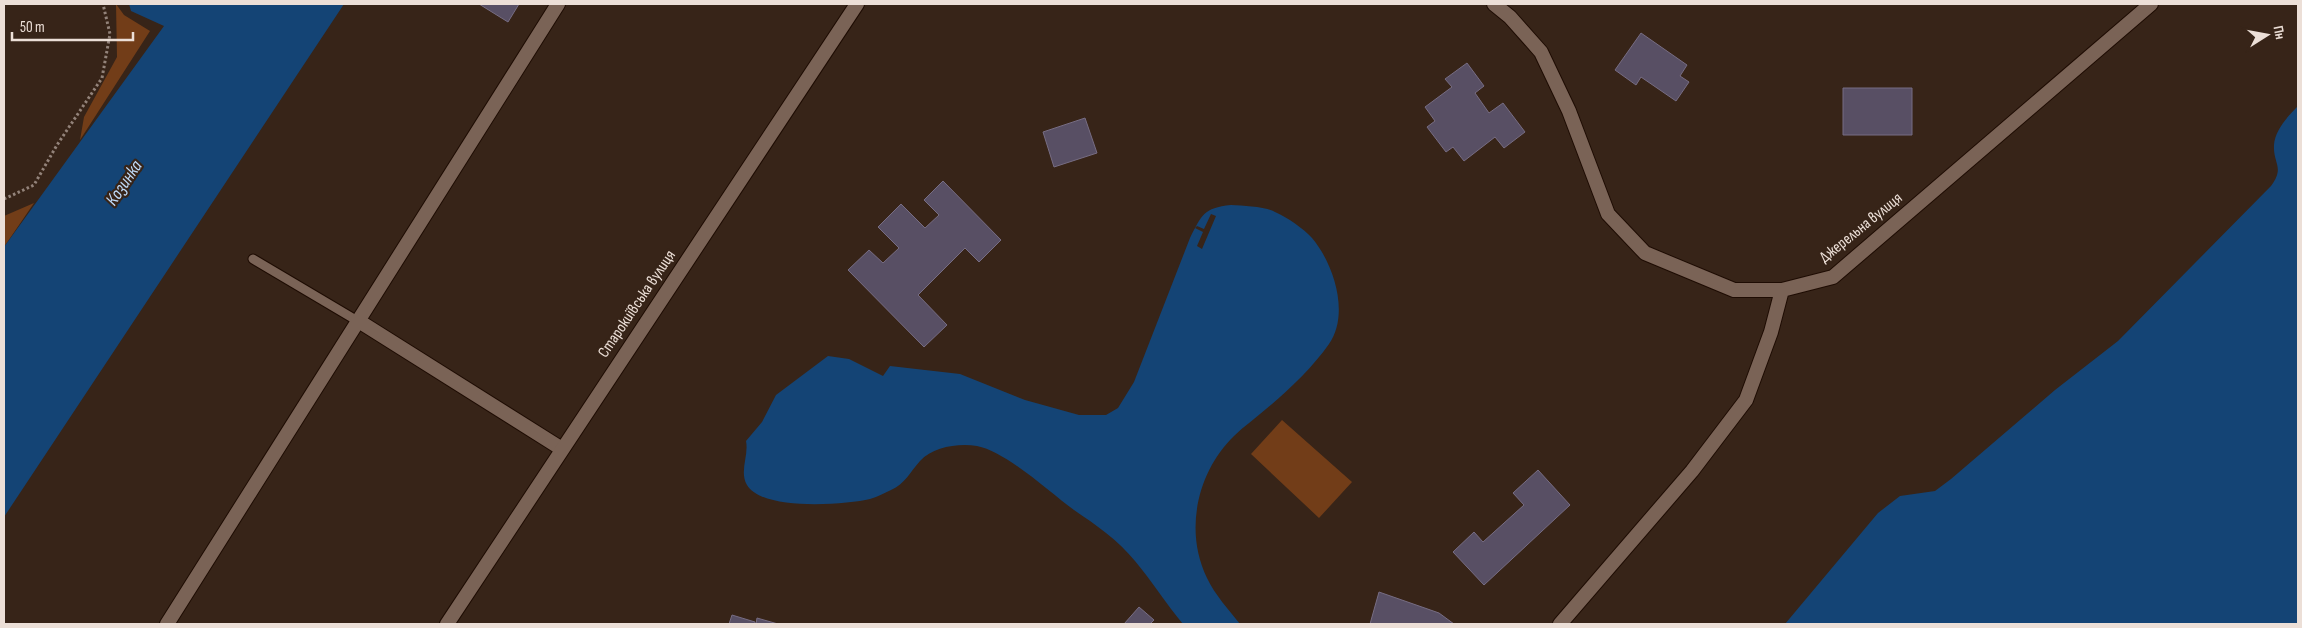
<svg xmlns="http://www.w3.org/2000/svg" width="2302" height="628" font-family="'Sofia Sans Condensed',sans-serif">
<rect width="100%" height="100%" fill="#372418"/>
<!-- green -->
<path fill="#723d18" d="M116 4 124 15 150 31 80 140 84 117 117 57Z
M34 203 4 247V216Z
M1282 420 1352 482 1319 518 1251 454Z"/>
<!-- water -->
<path fill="#144475" d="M129 4H344L4 517V247L164 26 131 11Z
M2298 106V624H1785L1878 513 1900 496 1935 491 1951 479 2055 390 2118 341 2271 186C2285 167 2273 164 2274 145 2275 130 2288 116 2298 106Z
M1231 205C1244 206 1264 206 1275 212 1287 217 1304 229 1312 238 1334 264 1350 314 1329 344 1312 368 1289 390 1266 409 1256 418 1244 426 1234 436 1197 472 1184 531 1207 578 1215 595 1229 610 1240 624H1183C1166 604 1152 581 1135 561 1118 540 1096 525 1074 510 1049 492 1007 452 977 446 958 443 933 447 920 461 910 472 905 484 891 490 884 493 877 497 870 499 844 505 762 511 747 485 739 471 749 456 746 441L762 422 776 395 828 356 849 359 883 376 890 366 960 374 1025 400 1079 415H1106L1118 408 1134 382 1190 238C1202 215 1203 208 1231 205Z"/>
<!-- pier -->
<path fill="#372418" d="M1211 214 1216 216 1202 249 1197 246 1203 232 1195 228 1197 226 1204 229Z"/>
<!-- building -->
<path fill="#584f64" stroke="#776d83" d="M479 4H519L508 22Z
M1641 33 1687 65 1680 76 1689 82 1676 101 1641 77 1636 85 1615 70Z
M1467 63 1484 86 1475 93 1489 113 1503 103 1525 132 1504 148 1495 137 1464 161 1453 147 1446 152 1427 127 1435 121 1425 107 1452 87 1445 79Z
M1843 88H1912V135H1843Z
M1085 118 1097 153 1054 167 1043 132Z
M943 181 1001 240 979 262 965 248 918 295 947 325 924 347 848 270 869 250 883 263 899 248 878 227 901 204 925 228 939 215 924 200Z
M1538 470 1570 505 1484 585 1453 552 1474 532 1483 542 1524 505 1513 493Z
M1379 592 1439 613 1454 624H1370Z
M1139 607 1154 620 1150 624H1124Z
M732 615 755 622V624H729Z
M757 618 778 624H756Z"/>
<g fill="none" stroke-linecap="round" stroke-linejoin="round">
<!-- service casing -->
<g stroke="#1e0c03" stroke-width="11">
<path id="service" d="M253 259 361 323"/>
</g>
<!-- minor casing -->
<g stroke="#1e0c03" stroke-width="16">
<path id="minor" d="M1494 4 1510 17 1541 52 1569 111 1608 214 1645 253 1734 290H1782L1833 277 2151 4
M365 325 562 449
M167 624 558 4
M1560 624 1692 471 1746 400 1771 332 1782 290"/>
</g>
<!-- tertiary casing -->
<g stroke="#1e0c03" stroke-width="16">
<path id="tertiary" d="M447 624 857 4"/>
</g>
<!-- path -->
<path stroke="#93837a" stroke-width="3" stroke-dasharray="2.5 2.5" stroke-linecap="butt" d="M4 199 34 185 57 145 102 78 110 34 103 4"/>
<!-- service -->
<use href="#service" stroke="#7a6356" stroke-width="9"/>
<!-- minor -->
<use href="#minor" stroke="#7a6356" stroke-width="14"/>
<!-- tertiary -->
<use href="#tertiary" stroke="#7a6356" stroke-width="14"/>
</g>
<g text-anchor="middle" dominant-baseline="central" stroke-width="4.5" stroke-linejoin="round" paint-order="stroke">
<!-- street labels -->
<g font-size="16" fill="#ecdfd7" stroke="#372418">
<text transform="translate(1861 228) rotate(-39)">Джерельна вулиця</text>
<text transform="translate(637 304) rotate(-56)">Старокиївська вулиця</text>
</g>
<!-- water labels -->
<g font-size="18" font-style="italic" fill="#bfdaf8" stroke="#372418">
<text transform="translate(124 183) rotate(-56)">Козинка</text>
</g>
</g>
<!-- border -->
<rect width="2302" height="628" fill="none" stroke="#ecdfd7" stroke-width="10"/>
<!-- north arrow -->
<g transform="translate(2267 35) rotate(79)" stroke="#372418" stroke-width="4" paint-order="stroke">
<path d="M0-4L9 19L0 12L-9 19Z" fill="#ecdfd7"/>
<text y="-8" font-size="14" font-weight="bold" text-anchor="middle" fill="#ecdfd7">Пн</text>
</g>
<!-- scale -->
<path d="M12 32v8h121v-8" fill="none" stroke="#ecdfd7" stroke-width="2.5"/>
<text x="20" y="32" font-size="15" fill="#ecdfd7" stroke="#372418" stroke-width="4" paint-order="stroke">50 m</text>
</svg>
